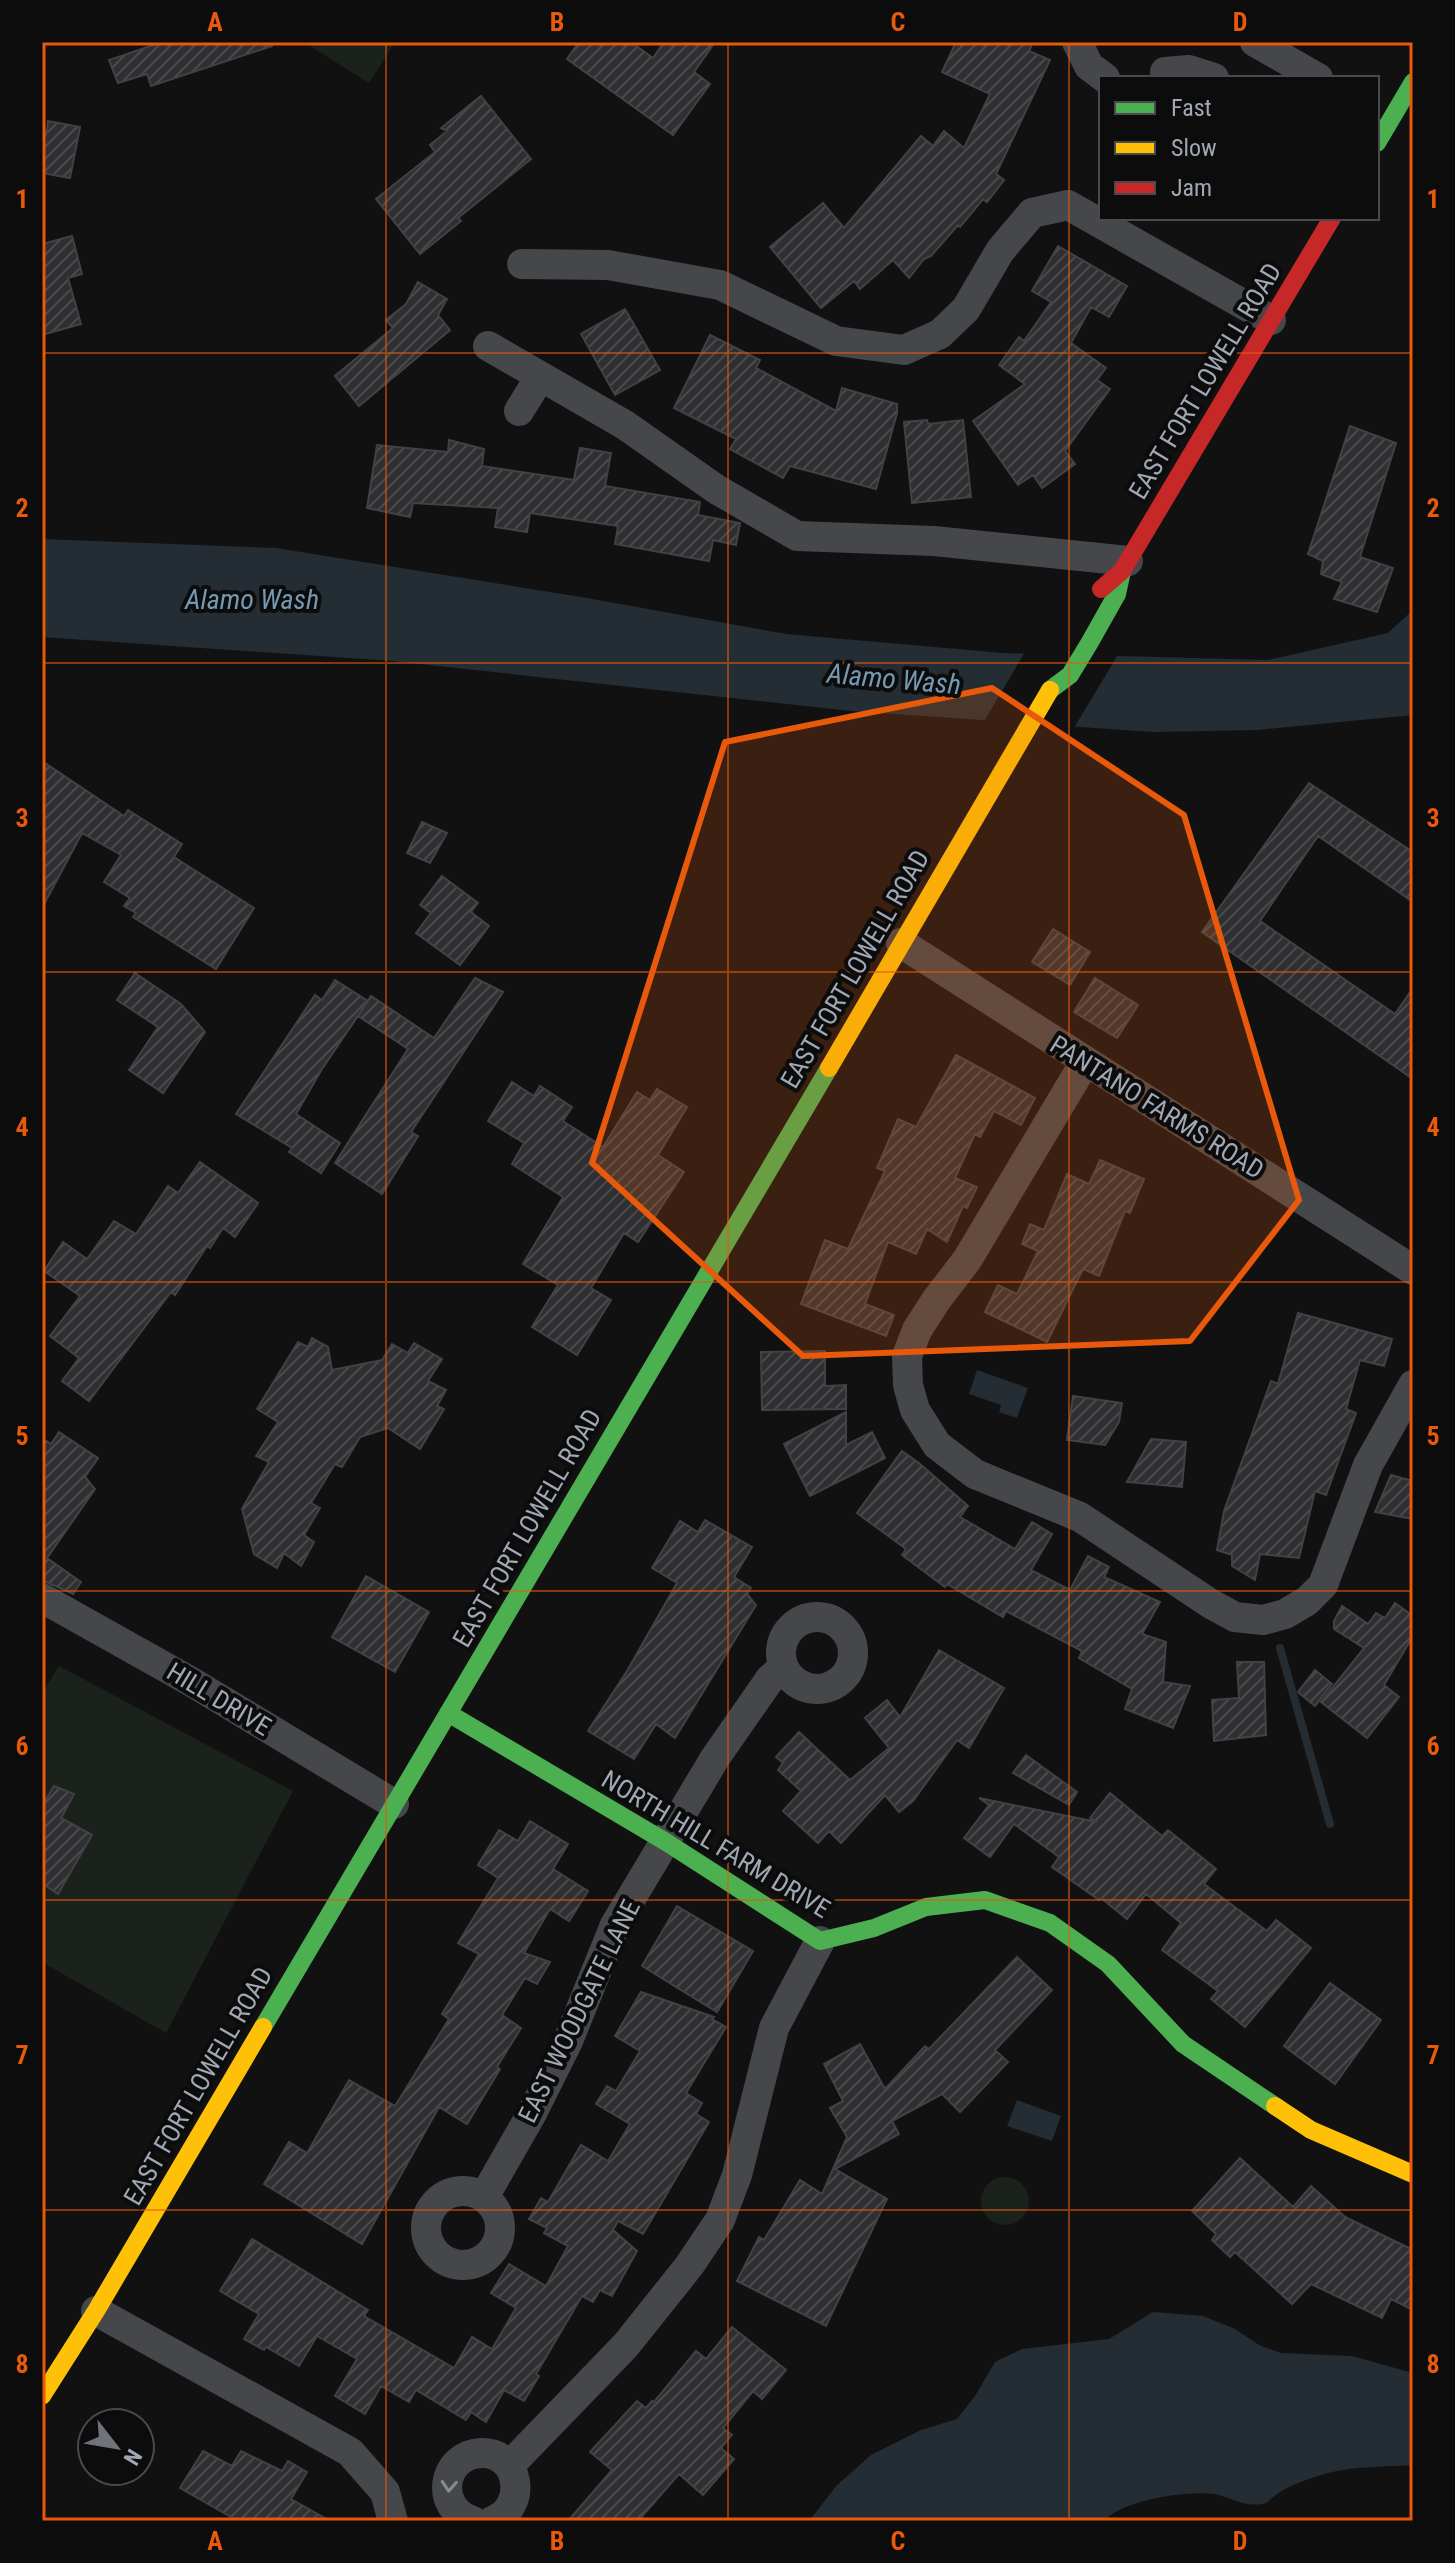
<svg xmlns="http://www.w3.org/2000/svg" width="1455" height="2563" font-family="'Roboto Condensed',sans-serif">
<defs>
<pattern id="building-hatch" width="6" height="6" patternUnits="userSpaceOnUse" patternTransform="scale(2)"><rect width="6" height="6" fill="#2f2f31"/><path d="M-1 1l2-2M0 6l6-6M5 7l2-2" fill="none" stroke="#4a4a4c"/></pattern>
</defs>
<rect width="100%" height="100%" fill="#111112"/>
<!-- green -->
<path fill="#1b221c" d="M304 42H395L369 83Z
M59 1666 293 1791 166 2033 42 1962V1693Z
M981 2201a24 24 0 1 1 48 0a24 24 0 1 1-48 0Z"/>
<!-- water -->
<path fill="#242d34" d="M42 539 276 548 587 598 786 634 1003 653 1268 660 1388 633 1413 610V715L1257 730 1153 732 851 711 392 661 42 637Z
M977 1370 1028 1388 1017 1418 999 1412 1001 1405 969 1394Z
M1017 2100 1061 2116 1052 2141 1007 2126Z
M1153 2312 1203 2316 1235 2329 1259 2345 1281 2353 1352 2356 1413 2373V2465C1385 2467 1355 2466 1328 2473 1313 2477 1289 2485 1277 2494 1271 2498 1269 2503 1262 2504 1245 2507 1231 2498 1215 2494 1190 2490 1119 2500 1105 2521H809L837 2485 871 2455 921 2430 957 2419 975 2396 995 2362 1022 2349 1109 2339Z"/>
<!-- pier -->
<path fill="#111112" d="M1026 650 1119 653 1072 731 982 725Z"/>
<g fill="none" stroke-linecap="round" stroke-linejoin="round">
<!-- stream -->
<path stroke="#242d34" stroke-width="8" d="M1280 1648 1330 1824"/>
</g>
<!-- building -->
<path fill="url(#building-hatch)" stroke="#404246" stroke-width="2" d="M162 42H271L272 46 151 86 147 74 118 83 109 60Z
M579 42H631L653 58 664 42H715L694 72 710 84 673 135 567 59Z
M956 42H1033L1029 51 1050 60 996 174 1004 180 987 202 983 199 960 227 958 225 931 256 924 259 909 278 893 260 860 289 854 281 821 308 770 247 823 203 844 228 921 136 933 146 944 131 964 148 990 94 942 72Z
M481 96 531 159 458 218 461 221 420 254 376 199 435 152 430 145 447 131 441 128Z
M48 121 80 127 70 178 42 173V131L47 132Z
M72 236 82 274 68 278 81 324 42 335V244Z
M1058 246 1127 286 1109 317 1091 307 1071 343 1106 368 1097 380 1110 389 1065 451 1075 464 1042 488 1033 475 1018 485 973 421 1025 384 999 365 1019 337 1024 341 1051 302 1032 291Z
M418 282 447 299 438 315 450 330 359 406 335 376 393 328 386 320 406 304Z
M625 309 660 370 615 395 581 334Z
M710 335 760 360 756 368 836 411 842 388 897 404V413L876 489 790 466 783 478 730 449 736 439 674 408Z
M927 420 928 424 963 420 971 497 912 503 904 422Z
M1350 426 1396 443 1360 557 1393 568 1377 612 1334 599 1342 582 1321 574 1323 561 1308 554Z
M449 440 484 449 482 466 574 480 580 448 611 453 605 486 700 502 698 515 740 523 736 545 713 540 709 561 615 544 618 526 530 513 527 532 495 527 498 508 413 503 410 517 367 508 377 445 448 452Z
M42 761 124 816 128 810 182 844 174 857 254 908 216 969 133 917 136 913 124 906 130 898 104 882 121 855 82 833 42 908Z
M1309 783 1413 852V902L1318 836 1260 921 1395 1014 1413 988V1079L1202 932Z
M422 822 447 833 430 863 407 853Z
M442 876 478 903 471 912 489 926 460 965 416 933 431 913 420 905Z
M1053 929 1090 952 1070 985 1032 962Z
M135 973 181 1004 205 1032 163 1093 129 1070 158 1027 117 1000Z
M475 978 503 992 411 1132 418 1136 382 1194 335 1163 408 1049 358 1016 371 996 434 1038Z
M1095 978 1138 1005 1117 1038 1074 1012Z
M335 980 368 1001 322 1069 296 1114 340 1143 321 1173 289 1152 292 1148 236 1114 315 995 322 1000Z
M956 1055 1035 1098 1021 1125 994 1111 980 1137 975 1134 955 1178 977 1187 967 1208 963 1206 947 1242 927 1229 916 1254 888 1242 865 1304 894 1315 886 1336 801 1304 825 1240 848 1249 885 1171 877 1168 898 1119 916 1127Z
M512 1082 534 1096 540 1086 572 1107 563 1121 603 1147 637 1092 650 1100 657 1089 687 1107 658 1155 684 1172 638 1242 624 1233 591 1288 611 1300 577 1355 532 1327 558 1285 523 1264 563 1197 512 1164 524 1143 488 1121Z
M1100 1160 1144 1179 1130 1213 1125 1211 1099 1276 1083 1269 1047 1342 985 1312 998 1285 1017 1294 1038 1251 1022 1244 1030 1224 1044 1230 1067 1174 1089 1184Z
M200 1162 258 1203 235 1237 223 1228 210 1248 207 1246 175 1295 171 1292 89 1401 62 1381 79 1358 50 1336 80 1296 44 1271 63 1242 87 1259 114 1221 136 1234 168 1186 178 1193Z
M1298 1313 1392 1339 1384 1366 1360 1360 1346 1409 1356 1413 1326 1495 1315 1491 1299 1558 1260 1554 1255 1580 1232 1566V1555L1217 1550 1224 1511 1271 1381 1278 1384Z
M312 1338 328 1347 332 1370 382 1360 392 1344 408 1353 414 1343 442 1359 428 1381 446 1390 437 1406 444 1409 420 1449 388 1428 360 1437 342 1467 335 1464 311 1503 320 1508 304 1535 314 1542 301 1566 284 1553 277 1568 254 1554 242 1509 269 1462 256 1456 278 1422 257 1409 298 1342 308 1347Z
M825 1351V1386L846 1385V1409L762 1410 761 1352Z
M1073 1396 1122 1403 1119 1422 1105 1445 1067 1440Z
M846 1412V1445L872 1432 885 1458 810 1496 784 1444Z
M59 1432 98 1458 85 1477 95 1489 47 1558 81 1582 73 1594 42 1580V1438L51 1444Z
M1151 1439 1186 1442 1182 1487 1127 1482Z
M902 1451 919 1463 968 1506 960 1517 1015 1549 1032 1522 1052 1534 1031 1570 1070 1590 1088 1556 1109 1567 1104 1577 1160 1602 1142 1634 1166 1642 1163 1682 1190 1686 1173 1728 1125 1709 1132 1689 1079 1658 1082 1651 1006 1611 1003 1617 947 1584 945 1587 902 1555 906 1549 857 1513Z
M1391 1475 1413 1481V1519L1375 1512Z
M705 1520 752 1547 734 1577 751 1588 747 1594 756 1605 675 1738 656 1724 634 1759 588 1731 627 1671 677 1583 652 1568 680 1521 698 1532Z
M366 1576 429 1612 395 1672 332 1637Z
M1395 1603 1413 1616V1636L1384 1685 1399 1697 1367 1738 1321 1702 1364 1648 1334 1629V1621L1342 1606 1368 1624 1376 1613 1385 1618Z
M939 1650 1004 1688 969 1748 957 1740 913 1801 899 1812 885 1795 841 1843 829 1831 818 1843 783 1811 801 1791 778 1770 783 1763 776 1757 799 1732 850 1780 889 1748 865 1718 887 1700 900 1717Z
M1237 1662H1264L1266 1735 1214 1741 1212 1700 1239 1698Z
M1315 1670 1332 1684 1315 1706 1298 1692Z
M1026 1755 1077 1792 1069 1805 1013 1773Z
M54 1786 74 1794 61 1818 92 1835 58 1894 42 1883V1806Z
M1110 1793 1162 1836 1168 1830 1216 1869 1204 1884 1267 1931 1276 1920 1311 1948 1245 2027 1211 1999 1218 1991 1162 1950 1181 1923 1146 1894 1127 1919 1101 1898 1099 1900 1052 1867 1059 1857 1014 1824 990 1857 964 1838 989 1805 979 1798 1097 1822 1090 1818Z
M530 1821 568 1844 553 1869 588 1891 569 1921 550 1909 524 1953 550 1962 537 1984 525 1978 502 2015 521 2028 497 2067 500 2069 467 2124 439 2107 362 2244 264 2184 289 2142 307 2153 349 2080 395 2106 449 2019 442 2014 479 1954 458 1943 498 1878 478 1865 499 1830 518 1841Z
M677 1906 753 1951 717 2012 642 1966Z
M1017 1957 1052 1990 995 2050 1008 2062 960 2112 942 2094 892 2121 899 2134 835 2169 887 2199 826 2326 737 2281 759 2237 764 2240 800 2180 822 2194 847 2137 830 2108 843 2101 824 2064 860 2044 885 2089 925 2046 929 2049Z
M1330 1983 1381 2020 1335 2084 1284 2046Z
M641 1992 714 2017 712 2019 726 2027 686 2093 702 2103 696 2114 709 2122 643 2234 618 2221 613 2230 637 2251 612 2296 600 2290 593 2302 582 2296 536 2374 539 2376 524 2401 504 2390 486 2422 471 2412 466 2420 416 2390 409 2402 381 2386 365 2414 335 2396 357 2359 317 2336 299 2366 266 2347 264 2350 244 2339 259 2314 220 2291 252 2239 368 2310 364 2316 454 2368 472 2337 492 2349 516 2308 491 2293 509 2264 546 2286 568 2246 544 2233 547 2228 529 2219 541 2198 548 2202 581 2145 608 2161 630 2124 596 2104 607 2086 616 2091 640 2051 615 2036Z
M1240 2158 1293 2207 1311 2186 1345 2217 1413 2250V2310L1391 2299 1382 2318 1311 2284 1292 2304 1235 2252 1230 2257 1212 2240 1216 2234 1192 2211Z
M732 2327 786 2370 762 2399 753 2391 723 2428 732 2435 721 2448 734 2459 703 2495 679 2474 638 2521H568L612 2470 590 2452 637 2401 646 2408 652 2401 654 2402 696 2351 706 2359Z
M203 2451 232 2466 241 2451 282 2471 288 2461 307 2472 291 2499 330 2521H238L180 2488Z"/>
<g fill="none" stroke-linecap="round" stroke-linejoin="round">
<!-- street -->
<path stroke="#45474b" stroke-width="30" d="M1077 42 1089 66 1105 78
M1255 42 1318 78
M1165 72 1189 70 1214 78
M522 264 608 265 720 285 836 341 904 350 940 334 966 309 1000 251 1032 213 1068 205 1271 320
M488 346 625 425 716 489 797 536 934 541 1128 561
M519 411 540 377
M901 943 1413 1270
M1085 1062 967 1260 937 1299 917 1330 907 1356 908 1385 915 1410 937 1445 975 1474 1080 1517 1211 1604 1235 1617 1263 1620 1285 1614 1307 1601 1323 1585 1368 1465 1413 1385
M42 1598 190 1681 394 1804
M781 1653a36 36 0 1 1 72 0a36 36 0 1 1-72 0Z
M426 2228a37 37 0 1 1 74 0a37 37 0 1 1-74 0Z
M484 2197 532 2113 568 2041 615 1925 715 1758 770 1679 783 1668
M96 2311 350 2452 385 2492 393 2521
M509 2466 626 2345 689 2266 720 2220 737 2175 774 2028 820 1941
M473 2521C434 2509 441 2455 481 2453 521 2452 528 2508 492 2521"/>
<!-- fast -->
<path stroke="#4caf50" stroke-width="18" d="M1377 143 1413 82
M1050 690 1070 675 1090 642 1117 594 1122 571
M448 1713 666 1842 820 1941 874 1928 926 1907 985 1900 1050 1923 1108 1964 1183 2044 1275 2106
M263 2027 829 1068"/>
<!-- slow -->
<path stroke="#ffc107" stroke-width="18" d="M829 1068 1050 690
M1275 2106 1311 2130 1413 2174
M42 2396 96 2311 263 2027"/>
<!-- jam -->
<path stroke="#c62828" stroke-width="18" d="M1101 589 1122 571 1332 218"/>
</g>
<!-- one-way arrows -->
<defs><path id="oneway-chevron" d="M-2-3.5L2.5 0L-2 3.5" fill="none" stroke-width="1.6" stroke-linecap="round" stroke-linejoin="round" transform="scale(2)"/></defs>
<use stroke="#858b94" href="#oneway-chevron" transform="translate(449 2486) rotate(94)"/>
<!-- marked area -->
<path fill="#e8590c" fill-opacity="0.2" stroke="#e8590c" stroke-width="6" stroke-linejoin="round" d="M992 688 1184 815 1299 1200 1190 1341 803 1356 592 1163 725 742Z"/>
<!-- grid -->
<path fill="none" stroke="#e8590c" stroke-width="2" stroke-opacity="0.55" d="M386 42V2521M728 42V2521M1069 42V2521M42 353H1413M42 663H1413M42 972H1413M42 1282H1413M42 1591H1413M42 1900H1413M42 2210H1413"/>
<g text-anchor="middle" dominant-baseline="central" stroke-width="8" stroke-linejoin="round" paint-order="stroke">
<!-- street labels -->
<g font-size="26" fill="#a1a8b4" stroke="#0c0c0d">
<text transform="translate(1205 381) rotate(-59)">EAST FORT LOWELL ROAD</text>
<text transform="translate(855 969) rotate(-60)">EAST FORT LOWELL ROAD</text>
<text transform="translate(1157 1107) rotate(32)">PANTANO FARMS ROAD</text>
<text transform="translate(527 1528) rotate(-60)">EAST FORT LOWELL ROAD</text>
<text transform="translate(219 1699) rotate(31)">HILL DRIVE</text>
<text transform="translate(716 1844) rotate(31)">NORTH HILL FARM DRIVE</text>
<text transform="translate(579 2011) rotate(-64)">EAST WOODGATE LANE</text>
<text transform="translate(198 2086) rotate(-60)">EAST FORT LOWELL ROAD</text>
</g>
<!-- water labels -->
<g font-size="28" font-style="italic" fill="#7499b3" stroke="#0c0c0d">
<text x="252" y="599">Alamo Wash</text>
<text transform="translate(894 679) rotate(5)">Alamo Wash</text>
</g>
</g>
<!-- border -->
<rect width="1455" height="2563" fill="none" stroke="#0c0c0d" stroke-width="88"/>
<!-- legend -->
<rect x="1099" y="76" width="280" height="144" fill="#0c0c0d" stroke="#484a50" stroke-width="2"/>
<rect x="1115" y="102" width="40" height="12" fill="#4caf50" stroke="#484a50" stroke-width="2"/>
<text x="1171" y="116" font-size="24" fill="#a1a8b4">Fast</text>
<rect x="1115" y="142" width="40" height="12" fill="#ffc107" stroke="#484a50" stroke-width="2"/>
<text x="1171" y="156" font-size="24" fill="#a1a8b4">Slow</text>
<rect x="1115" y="182" width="40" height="12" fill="#c62828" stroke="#484a50" stroke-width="2"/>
<text x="1171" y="196" font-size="24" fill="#a1a8b4">Jam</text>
<!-- north arrow -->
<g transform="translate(116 2447) rotate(121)"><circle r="38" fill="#0c0c0d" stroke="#484a50" stroke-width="2"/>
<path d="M0-6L14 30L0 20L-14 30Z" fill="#6f737b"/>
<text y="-12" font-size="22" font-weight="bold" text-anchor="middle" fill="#a1a8b4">N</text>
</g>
<rect x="44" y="44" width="1367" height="2475" fill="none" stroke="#e8590c" stroke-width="3"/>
<g font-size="26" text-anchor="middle" font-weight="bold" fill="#e8590c">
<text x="215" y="31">A</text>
<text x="557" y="31">B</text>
<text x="898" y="31">C</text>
<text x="1240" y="31">D</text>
<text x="22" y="208">1</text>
<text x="1433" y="208">1</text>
<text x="22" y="517">2</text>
<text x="1433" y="517">2</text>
<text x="22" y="827">3</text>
<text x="1433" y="827">3</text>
<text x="22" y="1136">4</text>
<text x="1433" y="1136">4</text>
<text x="22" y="1445">5</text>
<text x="1433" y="1445">5</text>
<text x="22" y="1755">6</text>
<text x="1433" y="1755">6</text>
<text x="22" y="2064">7</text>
<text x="1433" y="2064">7</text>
<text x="22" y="2373">8</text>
<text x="1433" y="2373">8</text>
<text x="215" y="2550">A</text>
<text x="557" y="2550">B</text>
<text x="898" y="2550">C</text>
<text x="1240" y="2550">D</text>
</g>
</svg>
